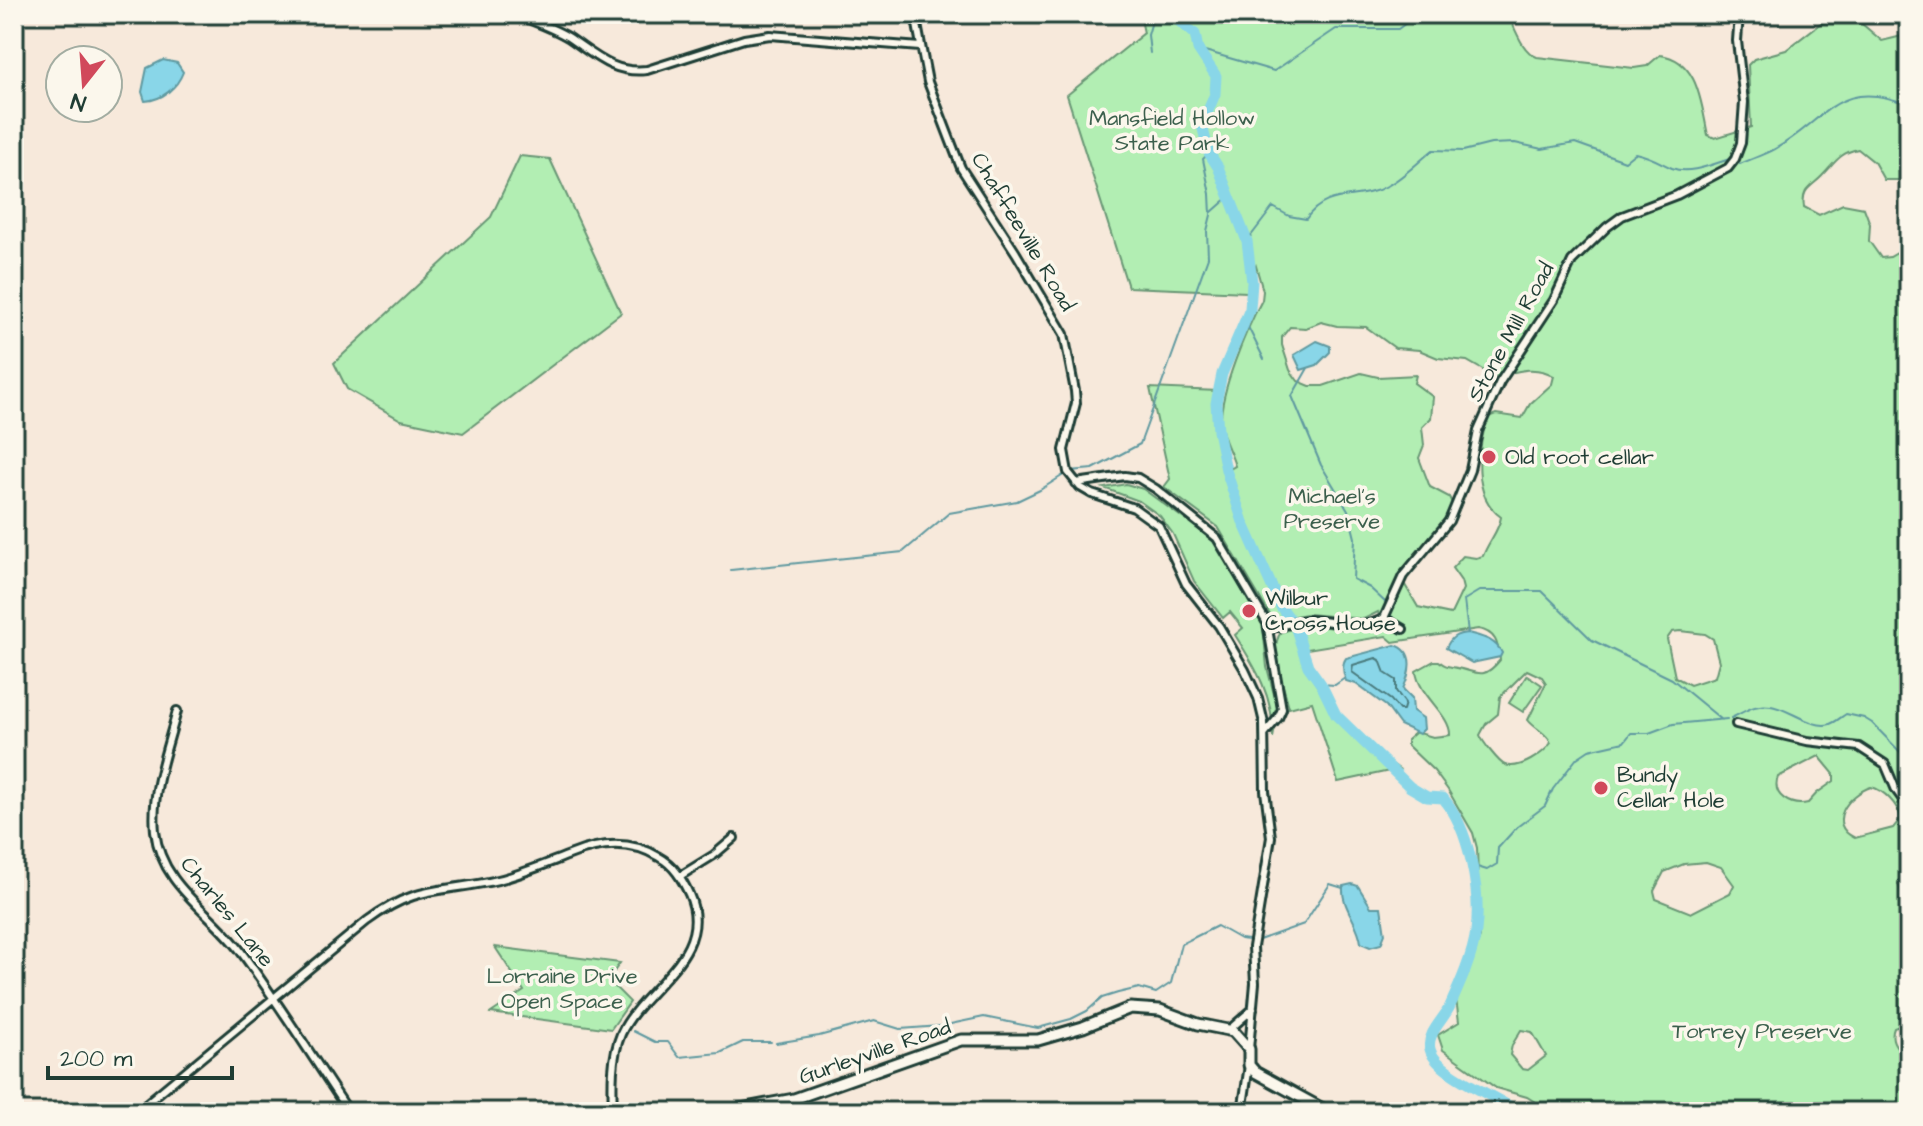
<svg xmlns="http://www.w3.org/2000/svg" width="1923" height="1126" font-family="'Architects Daughter',sans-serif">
<rect width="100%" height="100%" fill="#f7e9db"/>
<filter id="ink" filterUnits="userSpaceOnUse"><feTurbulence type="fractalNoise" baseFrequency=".0125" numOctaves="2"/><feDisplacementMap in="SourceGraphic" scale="16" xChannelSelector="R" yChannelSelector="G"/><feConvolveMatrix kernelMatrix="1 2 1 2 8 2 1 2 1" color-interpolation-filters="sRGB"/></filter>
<g filter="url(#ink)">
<!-- green -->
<path fill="#b2eeb3" stroke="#689674" stroke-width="2" fill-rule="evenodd" d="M1140 14H1508C1515 28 1522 52 1537 57L1634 68 1647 66 1660 55C1699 60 1701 104 1708 135L1715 138 1751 127 1748 65 1754 59 1786 50 1821 23 1844 14 1855 18 1882 41 1906 35 1909 31V180H1884L1874 162 1858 149C1839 153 1835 163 1822 176 1812 187 1801 188 1804 207L1819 215 1843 204 1864 208 1870 224 1869 241 1881 258 1890 257 1909 246V716L1899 727 1909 746V872L1899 880 1898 884 1909 912V1022L1894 1028C1887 1045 1906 1052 1909 1066 1912 1080 1909 1098 1909 1112H1551L1527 1097 1496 1088 1443 1050 1438 1035 1459 1022 1456 998 1480 937 1477 848 1473 833 1448 790 1434 771 1407 745V740L1416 732 1433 737 1450 735C1451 715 1418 695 1416 671L1434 661H1439C1446 667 1448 666 1457 668 1477 671 1482 682 1500 660 1498 643 1496 632 1478 629L1393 642 1386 636 1307 649 1312 678 1325 698 1366 745 1399 769 1338 782 1312 702 1289 708C1285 686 1267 652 1281 632L1307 625 1366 631 1382 625 1378 612 1364 619 1307 614 1273 620 1218 527 1164 487 1170 479 1150 388 1218 391C1214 419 1219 443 1228 470L1235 466C1231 452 1222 438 1221 424 1219 393 1247 328 1262 300L1263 291 1256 266 1247 292 1128 287 1067 95 1144 33ZM1321 322 1337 326 1366 327 1395 348 1419 350 1438 358 1467 361 1495 377C1515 372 1534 364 1554 376L1552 384 1530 404 1522 418 1496 414 1488 417C1477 449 1472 496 1501 517 1499 531 1488 542 1483 556L1476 558 1463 556 1452 568 1461 581 1463 589 1451 614 1418 607 1402 580 1415 555 1439 527 1453 505 1449 497 1430 487 1419 458 1424 445 1422 427 1431 418 1433 397 1414 383 1416 375 1378 377 1361 373 1323 386H1310L1298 381 1290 370 1282 345V337L1290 327 1306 328ZM1680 631 1705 634 1713 639 1719 662 1715 677 1690 685 1675 677 1667 639 1672 632ZM1527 670 1542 677 1546 683 1528 720C1535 729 1547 733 1551 743 1543 754 1520 770 1505 765 1499 763 1482 741 1480 735L1486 724 1498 714 1500 697ZM1819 756 1834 774V781L1817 793 1808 803C1791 807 1771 796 1778 777ZM1871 787C1884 790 1898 805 1901 818L1893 828 1855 838C1825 824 1849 794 1871 787ZM1706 862 1721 867 1734 885 1730 893 1691 913 1656 899 1654 891 1664 872 1684 864ZM1521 1030 1532 1032 1546 1056 1528 1070 1522 1069 1510 1055 1512 1045Z
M520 156 550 159 621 313 463 433 401 420 347 389 334 363 491 217Z
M1126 484 1143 489 1213 540 1263 626 1267 667 1278 710 1273 738C1274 697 1256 668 1235 635L1243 628 1230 612 1223 618 1194 581 1173 534 1160 516 1139 501 1104 488Z
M1527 675 1542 685 1523 712 1509 703Z
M495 947 620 963 608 980 630 1002 611 1029 491 1013 524 991Z"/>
<!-- water -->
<path fill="#89d6e8" stroke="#5f99a0" stroke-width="2" d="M163 60 177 63 183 72C177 88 162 100 145 101L142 92 147 68Z
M1317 341 1330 346V352L1317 365 1301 370 1294 355Z
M1468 633C1482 637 1495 639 1502 653L1500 657 1472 663 1446 648C1451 637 1456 634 1468 633Z
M1395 645C1416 651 1410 673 1403 689L1412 698 1413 711 1423 718 1424 729 1419 734 1400 725 1386 706 1356 684 1346 681C1343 673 1341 665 1346 658Z
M1352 884 1358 886 1371 907H1381L1385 934 1381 944 1370 947 1361 943C1359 922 1341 908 1343 886Z"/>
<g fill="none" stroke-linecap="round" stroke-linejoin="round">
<!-- shore -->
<path stroke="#497a7c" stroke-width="2" d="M1376 658 1380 660 1385 673 1396 680V691L1405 703 1403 710H1399L1391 700 1352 672 1353 665Z"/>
<!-- stream -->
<path stroke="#5f99a0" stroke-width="2" d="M1198 49 1274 71 1336 29H1398L1418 14
M1150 53 1148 35 1154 14
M1740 164C1751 159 1764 155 1775 149 1828 119 1838 76 1909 105
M1212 212 1229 197
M1247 241 1273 207 1289 216 1306 219C1327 188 1359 202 1387 186 1404 177 1418 162 1433 150L1463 151 1491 144 1515 143 1542 149 1575 143 1625 161 1635 153C1650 156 1659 162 1672 168 1689 175 1713 164 1730 159
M1245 321 1264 359
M1308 368 1292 396 1321 465 1348 510 1355 538 1353 579 1370 588 1386 603
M1070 471 1093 469 1140 444 1208 257 1207 231 1211 215 1210 194 1203 159 1209 153
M731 570 903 552 949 513 1017 501 1040 490 1065 474
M1468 633 1464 600 1479 591H1542L1592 640 1672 679 1722 720
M1321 684 1335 685 1345 678
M1731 718C1744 712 1755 703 1771 706 1788 708 1814 730 1830 724 1836 722 1841 717 1846 714L1864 718 1872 723 1909 761
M1464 839 1474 866 1487 870 1497 864 1498 848 1517 827 1545 806 1553 789 1577 758 1589 750 1624 742 1631 733H1649L1673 724 1727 719
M1259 940 1304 924 1330 884 1343 888
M633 1031 655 1042H668L679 1057 720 1053 743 1042H771
M776 1043 819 1036 874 1021 900 1029 941 1026 984 1017 1038 1028 1071 1019 1087 1011 1102 998 1118 993 1139 988 1156 993 1171 983 1181 944 1217 926 1240 939 1249 940"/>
<!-- river -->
<path stroke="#89d6e8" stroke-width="11" d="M1170 14 1195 34 1198 49 1216 76 1215 94 1202 125 1209 153 1218 167 1247 241 1252 282 1250 309 1222 374 1216 403 1218 431 1226 470 1243 522 1281 607 1295 626 1308 666 1321 684 1336 715 1410 787 1427 797 1443 798C1469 827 1481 892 1476 931 1473 955 1460 984 1450 1006 1444 1019 1426 1034 1430 1049 1436 1074 1497 1096 1518 1112"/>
<!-- street casing -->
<g stroke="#1f3d34" stroke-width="12">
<path id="street" d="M515 14C533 21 551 27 568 37 595 55 613 74 647 70L744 39 770 35 920 47
M915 14 928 82 961 168 1016 253 1064 334 1075 391 1076 403 1064 450 1068 472 1080 487 1092 494 1134 508 1159 526 1186 584 1219 626 1245 670 1258 698 1264 723 1265 791 1271 837 1253 947 1255 983 1249 1049
M1076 483 1125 476 1138 478 1156 489 1217 538 1267 623 1282 709 1278 718 1265 733
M1384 618 1403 629
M1269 629C1281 626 1295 621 1307 620 1331 619 1362 633 1384 618L1403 576 1449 521 1470 470 1478 431 1500 382 1554 300 1572 261 1607 227 1622 216 1677 195 1728 168 1735 159 1741 143 1744 102 1737 41 1739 14
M177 711C167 750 151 791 155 831 161 885 209 910 239 949 278 1002 313 1058 349 1112
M1736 724 1807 741 1859 747 1885 764 1896 790 1909 808
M680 876 714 855 734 838
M1229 1030 1253 1009
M136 1112 367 921C417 884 442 893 498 880 523 874 548 863 572 854 602 842 631 840 659 857 674 865 682 879 689 894 716 955 642 987 621 1034 611 1058 612 1086 613 1112
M1242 1112 1249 1065"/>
</g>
<!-- secondary casing -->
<g stroke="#1f3d34" stroke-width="15">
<path id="secondary" d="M724 1112 794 1099 961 1040H1038L1083 1027 1130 1008 1160 1010 1198 1024 1233 1031 1249 1049V1065L1255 1072 1328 1112"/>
</g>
<!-- street -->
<use href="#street" stroke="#fbf7ec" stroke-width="6"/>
<!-- secondary -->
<use href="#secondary" stroke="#fbf7ec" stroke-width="9"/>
</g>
</g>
<!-- markers -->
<g fill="#d1495b" stroke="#fbf7ec" stroke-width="3">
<circle cx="1489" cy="457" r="8"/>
<circle cx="1249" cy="611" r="8"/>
<circle cx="1601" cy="788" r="8"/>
</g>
<g text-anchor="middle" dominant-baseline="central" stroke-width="7" stroke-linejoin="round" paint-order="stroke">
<!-- park labels -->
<g font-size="22" fill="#3c604d" stroke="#fbf7ec">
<text x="1172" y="118">Mansfield Hollow<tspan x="1172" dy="25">State Park</tspan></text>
<text x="1332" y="496">Michael's<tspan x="1332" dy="25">Preserve</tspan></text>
<text x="562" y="976">Lorraine Drive<tspan x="562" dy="25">Open Space</tspan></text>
<text x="1762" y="1031">Torrey Preserve</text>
</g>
<!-- street labels -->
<g font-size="22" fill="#1f3d34" stroke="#fbf7ec">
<text transform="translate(1023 232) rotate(59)">Chaffeeville Road</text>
<text transform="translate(1511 332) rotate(-61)">Stone Mill Road</text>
<text transform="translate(227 912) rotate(51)">Charles Lane</text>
<text transform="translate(875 1052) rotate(-19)">Gurleyville Road</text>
</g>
<!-- poi labels -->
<g font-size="22" fill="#1f3d34" stroke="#fbf7ec" text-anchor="start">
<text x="1505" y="457">Old root cellar</text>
<text x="1265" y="598">Wilbur<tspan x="1265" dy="25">Cross House</tspan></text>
<text x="1617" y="775">Bundy<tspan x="1617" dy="25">Cellar Hole</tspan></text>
</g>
</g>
<!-- margin -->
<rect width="1923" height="1126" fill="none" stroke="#fbf7ec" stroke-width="48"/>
<rect x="24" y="24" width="1875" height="1078" fill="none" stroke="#1f3d34" stroke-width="3" filter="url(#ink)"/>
<!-- north arrow -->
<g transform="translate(84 84) rotate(197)"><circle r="38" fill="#fbf7ec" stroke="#a3ada2" stroke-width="2"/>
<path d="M0-6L14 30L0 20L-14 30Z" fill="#d1495b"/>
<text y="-12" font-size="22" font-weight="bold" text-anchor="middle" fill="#1f3d34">N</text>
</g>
<!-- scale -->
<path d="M48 1066v12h184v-12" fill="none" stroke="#1f3d34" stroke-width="4"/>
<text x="60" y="1066" font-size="24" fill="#1f3d34" stroke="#fbf7ec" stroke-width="6" paint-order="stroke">200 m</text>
</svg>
